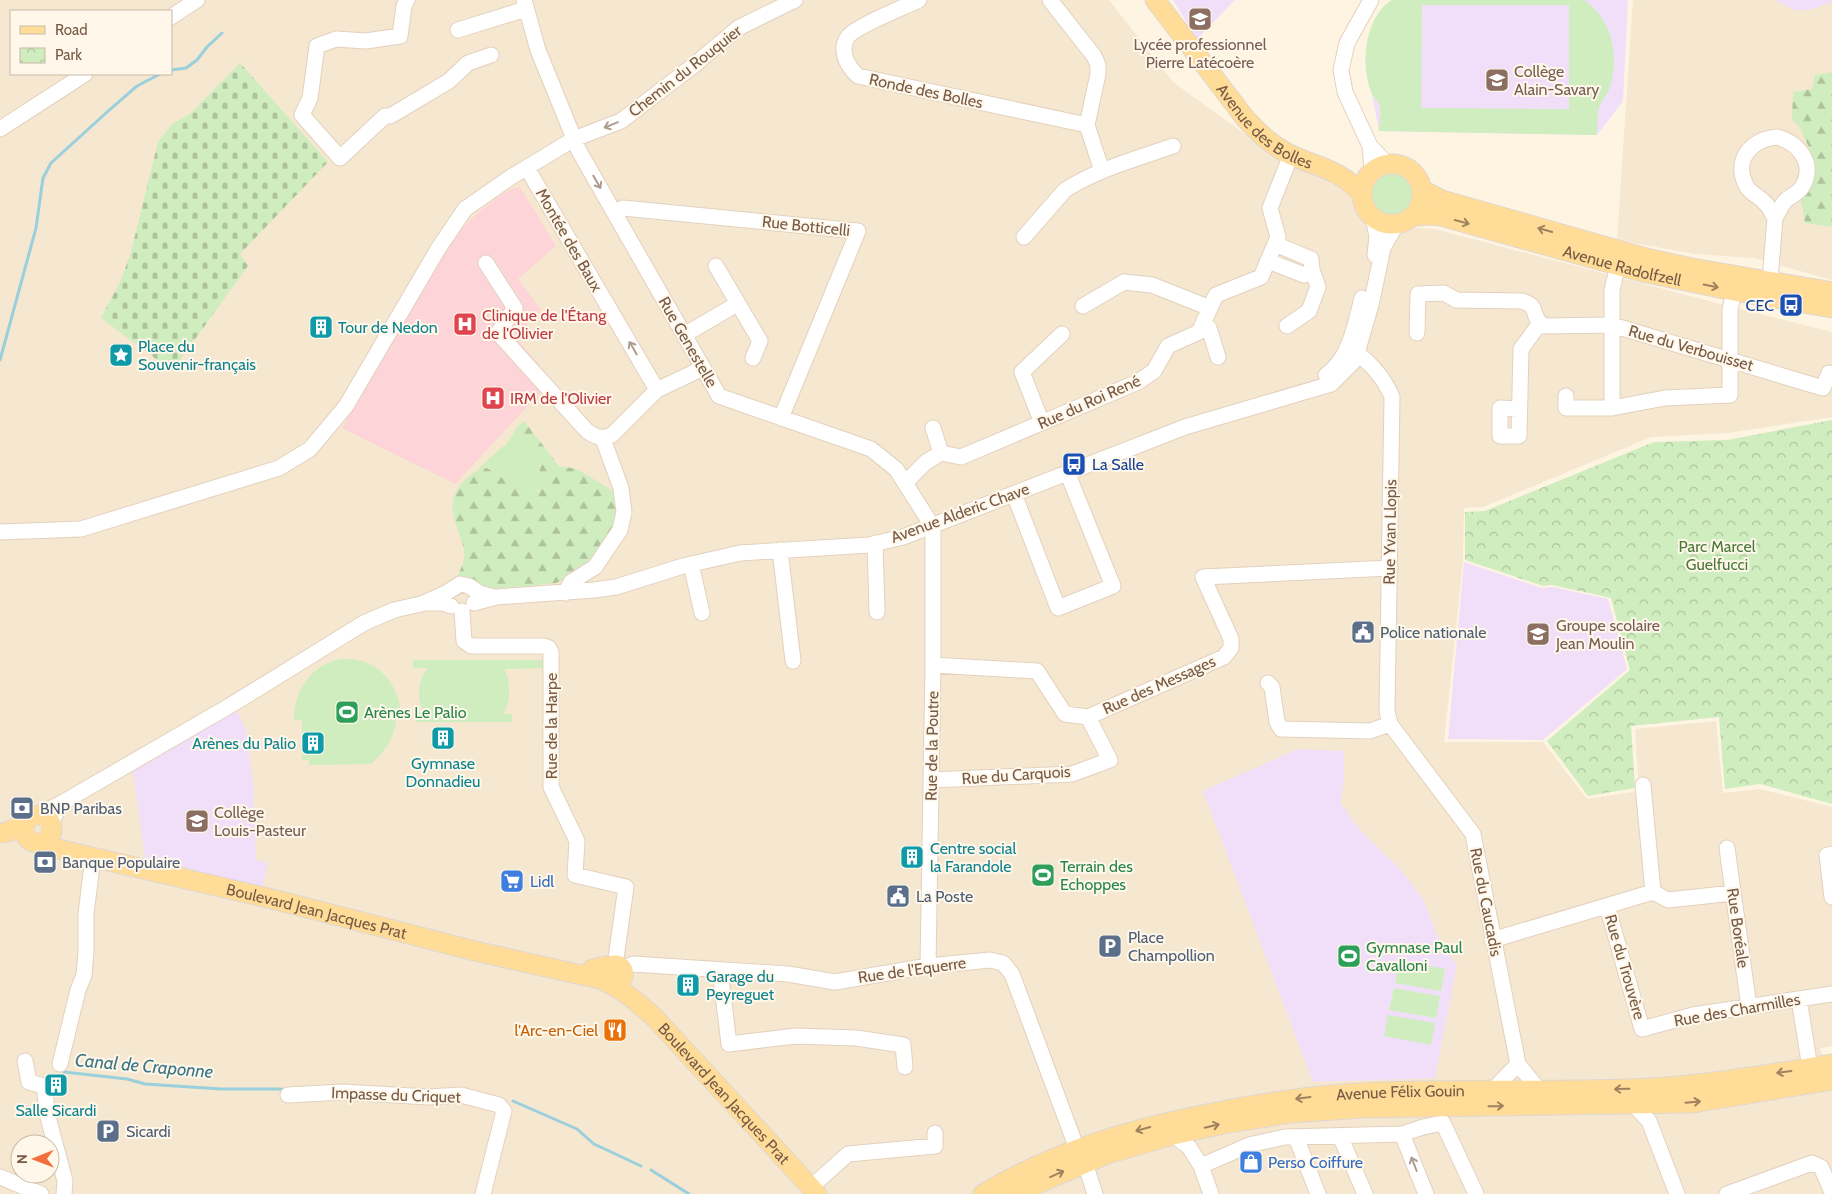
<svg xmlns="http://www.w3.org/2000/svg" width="1832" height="1194" font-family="Cabin,sans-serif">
<defs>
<pattern id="forest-firs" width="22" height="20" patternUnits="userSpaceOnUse" patternTransform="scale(1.25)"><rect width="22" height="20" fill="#d0edbf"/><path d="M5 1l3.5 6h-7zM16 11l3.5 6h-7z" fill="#aec39d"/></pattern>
<pattern id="cemetery-stones" width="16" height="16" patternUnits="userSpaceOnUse" patternTransform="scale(1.25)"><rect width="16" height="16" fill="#d0edbf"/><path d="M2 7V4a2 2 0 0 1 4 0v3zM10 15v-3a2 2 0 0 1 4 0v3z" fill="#aec39d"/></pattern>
<pattern id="park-crowns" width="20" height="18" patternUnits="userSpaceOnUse" patternTransform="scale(1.25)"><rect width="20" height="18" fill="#d0edbf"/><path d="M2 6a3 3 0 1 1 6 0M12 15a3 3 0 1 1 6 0" fill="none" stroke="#aec39d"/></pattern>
</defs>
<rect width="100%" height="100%" fill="#fef4e2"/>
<!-- residential -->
<path fill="#f6e7d0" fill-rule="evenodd" d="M0 0H1109L1173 82 1267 150 1343 182 1365 225 1435 229 1713 302 1832 332V417L1728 433 1651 437 1483 507 1464 508 1463 561 1444 742H1543L1587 799 1639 791 1635 729 1716 721 1723 793 1760 789 1832 807V1046L1820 1048 1832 1082V1194H0ZM11 11H171V74H11ZM20 1144H50V1174H20Z
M1633 0H1832V280L1754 258 1695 254 1617 240Z"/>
<!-- education -->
<path fill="#f1dffa" d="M1173 0H1235L1197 39Z
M1391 0H1628L1623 101 1597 135 1379 131 1365 58 1389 2Z
M1775 0H1832V2L1810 10H1794Z
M1464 562 1542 588 1553 587 1608 599 1627 669 1543 740 1448 739Z
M236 710 246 729 253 783 256 860 268 863 262 888 145 859 133 770Z
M1298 749 1344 751V782L1340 802 1359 829 1400 869 1423 899 1438 937 1457 965 1435 1078 1313 1082 1203 791Z"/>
<!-- medical -->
<path fill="#fdd4d7" d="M520 187 556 246 518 279 541 310 515 337 552 380 455 484 342 428 444 250 460 230 479 212 501 195 513 188Z"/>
<!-- grass -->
<path fill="#d0edbf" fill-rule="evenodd" d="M1392 0H1584C1612 19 1620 56 1610 87 1607 96 1599 103 1598 112 1597 119 1597 128 1597 135L1379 131C1379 123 1382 111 1379 104 1377 100 1372 96 1371 91 1360 64 1365 16 1392 0ZM1422 5H1569V109L1421 108Z
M1395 172C1443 184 1397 243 1374 207 1363 190 1378 174 1395 172Z
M517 427 522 435 530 440 544 461 542 465 540 488 524 497 507 481 488 468 477 470 502 447 506 445Z
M341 659C375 656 399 682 401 714L396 715C396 737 386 750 371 764L309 765V760H302V720H294C294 690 311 665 341 659Z
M413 660H547V668L504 669C511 680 511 703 503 714H512V722H416V712H424C416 699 418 679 428 668H413Z
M1046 863 1053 882 1039 888 1032 868Z
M1399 961 1445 969 1441 991 1395 983Z
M1394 988 1440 996 1436 1018 1389 1010Z
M1388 1015 1435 1023 1431 1045 1384 1036Z"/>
<!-- forest -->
<path fill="url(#forest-firs)" d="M1832 72V227L1805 223 1801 201 1810 164V150L1799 126 1792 120 1793 92 1812 89 1815 75Z
M524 421 559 466 577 469 613 491 616 518 613 530 597 560 576 574 556 583 499 589 463 582 458 575C460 570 464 563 464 557 466 544 454 525 453 512 450 491 468 471 487 468L507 481 524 496 539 490 540 469 544 461 530 440 522 435 517 427Z"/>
<!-- cemetery -->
<path fill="url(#cemetery-stones)" d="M240 63 328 162 240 254 248 266 172 371 101 318 121 280 131 252 158 142 172 124 190 114Z"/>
<!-- park -->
<path fill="url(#park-crowns)" d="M1832 420V804L1760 784 1725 789 1719 717 1631 726 1635 788 1588 796 1547 741 1630 670 1611 598 1552 585 1543 586 1465 560V512L1485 511 1654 442 1727 440Z"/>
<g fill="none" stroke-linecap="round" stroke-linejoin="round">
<!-- stream -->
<path stroke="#9acfdc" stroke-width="3" d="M171 70 186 68 197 60 207 47 222 33
M0 360 36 228 43 178 51 163 106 113 137 86 160 74
M64 1072 127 1079 145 1084 221 1089H282
M513 1101 577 1129 594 1144 641 1166
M651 1170 689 1194"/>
<!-- minor casing -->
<g stroke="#e3d1bd" stroke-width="17">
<path id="minor" d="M407 0 404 6 400 36 366 41 336 39 317 46 310 98 302 115 340 158 385 116H390L397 112 449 81 468 63 491 55
M524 0 538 50 579 151 719 396 871 449 896 469 933 527V665L928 966
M919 0C905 7 853 27 847 38 839 52 848 67 858 76L1087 125
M1050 0 1094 56 1098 65V74L1087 125 1102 171
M1371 0 1347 43 1341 70 1345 92 1370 146 1387 164
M171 17 197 0
M458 30 526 9
M0 129 85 74
M1777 137C1799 143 1816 164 1802 187 1798 194 1790 196 1785 201 1781 206 1778 213 1775 218 1772 213 1769 206 1764 202 1759 196 1751 194 1747 187 1732 161 1751 139 1777 137Z
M1370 146 1372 172
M527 168 657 390
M615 213 623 208 858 231 781 418
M1373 218 1377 236 1375 255
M1024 237 1065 190C1098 169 1136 159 1173 146
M1268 261 1304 275 1312 270 1311 259 1275 244
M486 263 515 308 498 333 587 431C597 438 601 439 612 435L657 390 703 368
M716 266 760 341 753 358
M1770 281 1775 218
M1083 306 1124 282 1152 285 1210 308
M1540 323 1544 326 1612 325 1823 388 1829 373
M1202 325 1209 328 1218 357
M1287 326 1309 311 1318 287 1312 270
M1417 333 1418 294 1444 293 1456 300 1522 301C1539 306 1531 313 1540 323
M684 335 737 304
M1347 347C1366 357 1384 377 1392 397L1387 711 1390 724 1473 834 1518 1064 1539 1090
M1326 375C1350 358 1355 325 1362 298
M1566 396V408H1612L1665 398 1730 395V310L1734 291
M1612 408V290L1618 265
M1519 409 1500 408V436H1519L1521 349 1540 323
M1042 423 1022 372 1062 334
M933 428 941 453
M905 483 926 462 941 453 961 457 1138 382 1154 371 1168 346 1199 332 1216 295 1261 277 1278 237 1270 208 1291 155
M1014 494 1058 608 1113 586 1067 472
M0 532 81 529 279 468 310 449 346 406 438 249 465 209 511 177 574 139 621 121 693 66 738 28 795 0
M875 543 877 612
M780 550 793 661
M691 564 702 613
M565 593 571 582 595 567 620 530 624 512 621 488 603 439
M428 603H442L451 606
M474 603 496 597 594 590 616 587 683 566 740 553 869 545 903 537 1185 427 1331 384 1353 362 1357 353 1371 305 1383 248 1393 230 1399 224
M462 611 464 641 471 646H544L549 648 551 652V787L577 841 575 875 626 887 615 965
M933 665 1037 671 1065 714 1088 717 1224 657 1231 648V639L1203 577 1390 568
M1268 683 1272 687 1277 722 1281 729 1370 731 1390 724
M931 780 1072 774 1110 760 1088 717
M1643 785 1653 892
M36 815 60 804 231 705 364 623 394 610 421 604 446 593 460 584 469 586 479 593 494 597
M51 824 60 804
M1727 848 1749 1007
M1832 854 1827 855 1832 897
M1607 906 1642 1029 1693 1015 1832 994
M1492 940 1653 892 1668 900 1733 893
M622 969 633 964 788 974 835 982 928 966 990 960 1003 963 1012 974 1077 1149
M720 970 729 1044 796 1036 856 1038 903 1045 905 1067
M1799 999 1810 1068
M25 1061 29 1082 44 1086 48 1117 65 1181 64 1194
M60 1064 78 990 84 975 86 952V914L93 857
M1492 1091 1518 1064
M288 1095 343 1092 428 1097 461 1095 499 1105 504 1111 483 1194
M1633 1104 1649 1121 1677 1194
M1402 1134 1426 1194
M1173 1135 1189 1147 1201 1166
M1340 1136 1365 1194
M1296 1137 1318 1194
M1085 1163 1095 1194
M0 1177 41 1194
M811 1187 848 1154 935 1146V1133
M1211 1194 1201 1166 1249 1145 1285 1137 1402 1134 1423 1127 1443 1123 1476 1194
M1727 1194 1812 1163 1821 1167 1832 1192"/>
</g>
<!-- major casing -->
<g stroke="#dfd7d3" stroke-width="21">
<g id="major">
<path id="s1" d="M1155 0 1245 118C1258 132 1270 144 1287 153 1317 168 1337 167 1362 194"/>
<circle cx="1392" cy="194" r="30"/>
<path d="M1422 190 1442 200 1646 258 1692 268 1832 292"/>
<path id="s2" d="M1414 216 1432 215 1444 217 1642 272 1734 291 1832 308"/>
<circle cx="38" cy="829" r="14"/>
<path d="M0 833 8 832 25 822"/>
<path id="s3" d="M41 843 53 848 276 900 475 951 604 980"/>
<path d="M592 969C598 968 612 964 616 965 629 968 623 983 614 985"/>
<path id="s4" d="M605 970 603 976 608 983C625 991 639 1004 654 1017L817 1194"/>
<path id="s5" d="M983 1194C1061 1147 1149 1124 1238 1108 1278 1101 1318 1095 1359 1093 1448 1088 1539 1092 1629 1089 1697 1087 1765 1075 1832 1064"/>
<path d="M1013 1194 1107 1154 1173 1135 1223 1124 1291 1113 1362 1108 1693 1103 1832 1080"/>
</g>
</g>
<!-- minor -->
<use href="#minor" stroke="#fff" stroke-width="15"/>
<!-- major -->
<use href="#major" stroke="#ffdd98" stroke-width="19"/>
</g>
<!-- one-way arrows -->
<defs><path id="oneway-shaft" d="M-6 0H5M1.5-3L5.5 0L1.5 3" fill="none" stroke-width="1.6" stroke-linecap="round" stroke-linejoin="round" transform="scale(1.25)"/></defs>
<g stroke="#ae9c90">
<use href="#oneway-shaft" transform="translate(611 125) rotate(158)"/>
<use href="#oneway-shaft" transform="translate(597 182) rotate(60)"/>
<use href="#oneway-shaft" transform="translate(633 348) rotate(-120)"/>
<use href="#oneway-shaft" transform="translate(1414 1164) rotate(-111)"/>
</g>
<g stroke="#a0815f">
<use href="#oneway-shaft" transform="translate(1462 222) rotate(15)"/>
<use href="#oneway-shaft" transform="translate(1545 230) rotate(-164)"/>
<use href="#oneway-shaft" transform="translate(1711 286) rotate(11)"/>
<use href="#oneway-shaft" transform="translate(1784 1072) rotate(172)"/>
<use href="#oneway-shaft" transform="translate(1622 1089) rotate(179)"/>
<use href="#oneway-shaft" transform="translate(1303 1098) rotate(173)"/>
<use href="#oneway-shaft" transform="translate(1693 1102) rotate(-5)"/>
<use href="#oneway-shaft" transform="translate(1496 1106) rotate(-1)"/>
<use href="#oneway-shaft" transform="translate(1212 1126) rotate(-13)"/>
<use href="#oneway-shaft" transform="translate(1143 1129) rotate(165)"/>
<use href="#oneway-shaft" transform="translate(1057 1174) rotate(-24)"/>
</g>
<!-- icons -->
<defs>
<g id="school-square" transform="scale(1.25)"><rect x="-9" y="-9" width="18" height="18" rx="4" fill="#8d6e63" stroke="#fff8ea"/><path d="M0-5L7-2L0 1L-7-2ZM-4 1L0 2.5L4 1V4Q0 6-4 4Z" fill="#fff"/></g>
<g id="bus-square" transform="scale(1.25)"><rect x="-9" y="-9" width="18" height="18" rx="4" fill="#1a4fb4" stroke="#fff8ea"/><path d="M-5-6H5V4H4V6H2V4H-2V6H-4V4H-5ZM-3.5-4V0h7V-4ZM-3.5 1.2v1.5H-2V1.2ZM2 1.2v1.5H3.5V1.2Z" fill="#fff"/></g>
<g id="hospital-square" transform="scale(1.25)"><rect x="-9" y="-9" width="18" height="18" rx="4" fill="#e0444e" stroke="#fff8ea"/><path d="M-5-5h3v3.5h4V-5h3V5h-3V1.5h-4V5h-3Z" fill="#fff"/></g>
<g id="building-square" transform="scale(1.25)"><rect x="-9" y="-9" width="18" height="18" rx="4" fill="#0f9aa8" stroke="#fff8ea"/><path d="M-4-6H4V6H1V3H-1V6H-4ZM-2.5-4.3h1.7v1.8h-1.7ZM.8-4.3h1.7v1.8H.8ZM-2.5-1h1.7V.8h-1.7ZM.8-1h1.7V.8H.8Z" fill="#fff"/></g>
<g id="sight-square" transform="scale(1.25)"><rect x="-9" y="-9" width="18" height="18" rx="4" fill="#0f9aa8" stroke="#fff8ea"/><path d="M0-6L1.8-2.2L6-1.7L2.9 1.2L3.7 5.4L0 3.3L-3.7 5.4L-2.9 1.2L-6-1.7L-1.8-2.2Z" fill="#fff"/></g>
<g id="civic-square" transform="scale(1.25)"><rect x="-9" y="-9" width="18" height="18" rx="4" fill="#5c6f8a" stroke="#fff8ea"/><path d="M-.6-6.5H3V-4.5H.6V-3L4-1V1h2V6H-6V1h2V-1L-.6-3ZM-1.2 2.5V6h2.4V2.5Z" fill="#fff"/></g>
<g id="stadium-square" transform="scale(1.25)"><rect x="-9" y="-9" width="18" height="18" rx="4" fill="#2e9e5b" stroke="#fff8ea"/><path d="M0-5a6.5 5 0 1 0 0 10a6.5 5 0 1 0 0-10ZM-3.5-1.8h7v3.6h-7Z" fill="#fff"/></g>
<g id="bank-square" transform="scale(1.25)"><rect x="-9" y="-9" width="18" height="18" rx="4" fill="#5c6f8a" stroke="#fff8ea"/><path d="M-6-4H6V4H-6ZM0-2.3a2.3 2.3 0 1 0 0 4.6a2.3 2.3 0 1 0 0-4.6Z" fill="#fff"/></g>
<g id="supermarket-square" transform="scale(1.25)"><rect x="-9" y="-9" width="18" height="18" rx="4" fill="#3f7fe0" stroke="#fff8ea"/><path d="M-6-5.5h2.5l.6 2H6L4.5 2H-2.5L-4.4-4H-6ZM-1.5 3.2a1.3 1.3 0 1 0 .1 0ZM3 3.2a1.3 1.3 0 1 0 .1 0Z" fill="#fff"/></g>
<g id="parking-square" transform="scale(1.25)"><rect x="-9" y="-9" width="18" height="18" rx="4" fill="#5c6f8a" stroke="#fff8ea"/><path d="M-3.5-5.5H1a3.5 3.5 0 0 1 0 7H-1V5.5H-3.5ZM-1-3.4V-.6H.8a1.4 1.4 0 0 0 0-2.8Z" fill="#fff"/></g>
<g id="restaurant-square" transform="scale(1.25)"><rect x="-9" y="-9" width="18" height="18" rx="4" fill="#e8710a" stroke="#fff8ea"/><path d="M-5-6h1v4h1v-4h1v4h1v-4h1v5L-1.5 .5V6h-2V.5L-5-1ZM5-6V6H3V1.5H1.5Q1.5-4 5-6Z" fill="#fff"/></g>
<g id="shop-square" transform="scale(1.25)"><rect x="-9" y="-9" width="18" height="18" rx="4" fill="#3f7fe0" stroke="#fff8ea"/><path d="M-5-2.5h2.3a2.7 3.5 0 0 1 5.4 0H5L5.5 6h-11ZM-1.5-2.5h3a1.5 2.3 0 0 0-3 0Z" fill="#fff"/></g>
</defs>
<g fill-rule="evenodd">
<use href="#school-square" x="1200" y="19"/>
<use href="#school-square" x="1497" y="80"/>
<use href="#bus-square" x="1791" y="305"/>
<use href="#hospital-square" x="465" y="324"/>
<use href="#building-square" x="321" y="327"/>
<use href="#sight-square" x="121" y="355"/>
<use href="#hospital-square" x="493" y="398"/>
<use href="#bus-square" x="1074" y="464"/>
<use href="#civic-square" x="1363" y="632"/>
<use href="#school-square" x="1538" y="634"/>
<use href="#stadium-square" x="347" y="712"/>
<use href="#building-square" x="443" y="738"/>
<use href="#building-square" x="313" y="743"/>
<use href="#bank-square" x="22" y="808"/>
<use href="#school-square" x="197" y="821"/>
<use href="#building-square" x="912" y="857"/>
<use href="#bank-square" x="45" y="862"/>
<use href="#stadium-square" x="1043" y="875"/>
<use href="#supermarket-square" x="512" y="881"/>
<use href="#civic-square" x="898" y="896"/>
<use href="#parking-square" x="1110" y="946"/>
<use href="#stadium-square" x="1349" y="956"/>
<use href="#building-square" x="688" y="985"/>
<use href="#restaurant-square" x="615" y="1030"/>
<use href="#building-square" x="56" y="1085"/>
<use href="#parking-square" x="108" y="1131"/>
<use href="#shop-square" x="1251" y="1162"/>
</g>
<g text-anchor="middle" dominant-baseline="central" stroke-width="4" stroke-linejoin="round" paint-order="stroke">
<!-- education labels -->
<g font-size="16" fill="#785e54" stroke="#fff8ea" text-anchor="start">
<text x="1200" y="44" text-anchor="middle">Lycée professionnel<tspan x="1200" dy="18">Pierre Latécoère</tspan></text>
<text x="1514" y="71">Collège<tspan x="1514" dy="18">Alain-Savary</tspan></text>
<text x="1556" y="625">Groupe scolaire<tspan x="1556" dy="18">Jean Moulin</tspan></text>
<text x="214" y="812">Collège<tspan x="214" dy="18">Louis-Pasteur</tspan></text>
</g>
<!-- street labels -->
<g font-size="16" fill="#785a46" stroke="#fff8ea">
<text transform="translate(685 71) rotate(-38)">Chemin du Rouquier</text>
<text transform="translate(926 91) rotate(12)">Ronde des Bolles</text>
<text stroke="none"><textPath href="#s1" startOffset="169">Avenue des Bolles</textPath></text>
<text transform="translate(806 226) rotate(6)">Rue Botticelli</text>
<text transform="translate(569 240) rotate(60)">Montée des Baux</text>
<text stroke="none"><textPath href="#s2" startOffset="215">Avenue Radolfzell</textPath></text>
<text transform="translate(688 342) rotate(60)">Rue Genestelle</text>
<text transform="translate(1691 348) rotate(16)">Rue du Verbouisset</text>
<text transform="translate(1089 402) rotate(-24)">Rue du Roi René</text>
<text transform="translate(960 513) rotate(-20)">Avenue Alderic Chave</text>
<text transform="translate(1390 532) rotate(-89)">Rue Yvan Llopis</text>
<text transform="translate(1159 685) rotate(-24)">Rue des Messages</text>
<text transform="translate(551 726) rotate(-90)">Rue de la Harpe</text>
<text transform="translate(932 746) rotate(-89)">Rue de la Poutre</text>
<text transform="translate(1016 775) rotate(-4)">Rue du Carquois</text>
<text transform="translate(1486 902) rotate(79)">Rue du Caucadis</text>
<text stroke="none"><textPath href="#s3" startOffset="284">Boulevard Jean Jacques Prat</textPath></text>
<text transform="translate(1738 928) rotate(82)">Rue Boréale</text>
<text transform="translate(1625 967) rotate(74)">Rue du Trouvère</text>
<text transform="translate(912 970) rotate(-8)">Rue de l'Equerre</text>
<text transform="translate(1737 1010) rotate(-10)">Rue des Charmilles</text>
<text stroke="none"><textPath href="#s4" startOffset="176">Boulevard Jean Jacques Prat</textPath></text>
<text stroke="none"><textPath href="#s5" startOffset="434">Avenue Félix Gouin</textPath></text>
<text transform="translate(396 1095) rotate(2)">Impasse du Criquet</text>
</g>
<!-- transit labels -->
<g font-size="16" fill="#164399" stroke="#fff8ea" text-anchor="end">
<text x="1774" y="305">CEC</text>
<text x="1092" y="464" text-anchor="start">La Salle</text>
</g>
<!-- health labels -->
<g font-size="16" fill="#be3a42" stroke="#fff8ea" text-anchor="start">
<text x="482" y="315">Clinique de l'Étang<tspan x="482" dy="18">de l'Olivier</tspan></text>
<text x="510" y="398">IRM de l'Olivier</text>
</g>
<!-- culture labels -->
<g font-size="16" fill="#0d838f" stroke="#fff8ea" text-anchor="start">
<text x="338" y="327">Tour de Nedon</text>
<text x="138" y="346">Place du<tspan x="138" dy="18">Souvenir-français</tspan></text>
<text x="296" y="743" text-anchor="end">Arènes du Palio</text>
<text x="443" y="763" text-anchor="middle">Gymnase<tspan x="443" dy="18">Donnadieu</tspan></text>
<text x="930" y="848">Centre social<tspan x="930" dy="18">la Farandole</tspan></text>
<text x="706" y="976">Garage du<tspan x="706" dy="18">Peyreguet</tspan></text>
<text x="56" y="1110" text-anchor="middle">Salle Sicardi</text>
</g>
<!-- park labels -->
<g font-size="16" fill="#4a793b" stroke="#fff8ea">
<text x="1717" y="546">Parc Marcel<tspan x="1717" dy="18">Guelfucci</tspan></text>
</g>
<!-- service labels -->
<g font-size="16" fill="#4e5e75" stroke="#fff8ea" text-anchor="start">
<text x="1380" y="632">Police nationale</text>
<text x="40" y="808">BNP Paribas</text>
<text x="62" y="862">Banque Populaire</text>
<text x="916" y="896">La Poste</text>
<text x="1128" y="937">Place<tspan x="1128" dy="18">Champollion</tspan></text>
<text x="126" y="1131">Sicardi</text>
</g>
<!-- leisure labels -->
<g font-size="16" fill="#27864d" stroke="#fff8ea" text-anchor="start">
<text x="364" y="712">Arènes Le Palio</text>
<text x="1060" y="866">Terrain des<tspan x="1060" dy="18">Echoppes</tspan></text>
<text x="1366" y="947">Gymnase Paul<tspan x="1366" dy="18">Cavalloni</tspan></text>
</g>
<!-- shop labels -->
<g font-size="16" fill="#366cbe" stroke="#fff8ea" text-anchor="start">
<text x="530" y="881">Lidl</text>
<text x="1268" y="1162">Perso Coiffure</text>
</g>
<!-- food labels -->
<g font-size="16" fill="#c56008" stroke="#fff8ea" text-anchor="end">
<text x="598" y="1030">l'Arc-en-Ciel</text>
</g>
<!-- water labels -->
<g font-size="18" font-style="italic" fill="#3b7686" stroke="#fff8ea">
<text transform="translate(144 1066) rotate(5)">Canal de Craponne</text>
</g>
</g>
<!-- legend -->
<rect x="10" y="10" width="162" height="65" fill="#fff8ea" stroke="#c9b9a8"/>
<rect x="20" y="26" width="25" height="8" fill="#ffdd98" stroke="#c9b9a8"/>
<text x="55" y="35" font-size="15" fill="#785a46">Road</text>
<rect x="20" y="48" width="25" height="15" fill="url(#park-crowns)" stroke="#c9b9a8"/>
<text x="55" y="60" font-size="15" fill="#785a46">Park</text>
<!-- north arrow -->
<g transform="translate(35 1159) rotate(269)"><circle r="24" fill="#fff8ea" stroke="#c9b9a8"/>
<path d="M0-4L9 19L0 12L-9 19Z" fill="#f26e3d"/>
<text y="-8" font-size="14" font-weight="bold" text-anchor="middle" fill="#785a46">N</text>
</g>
</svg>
